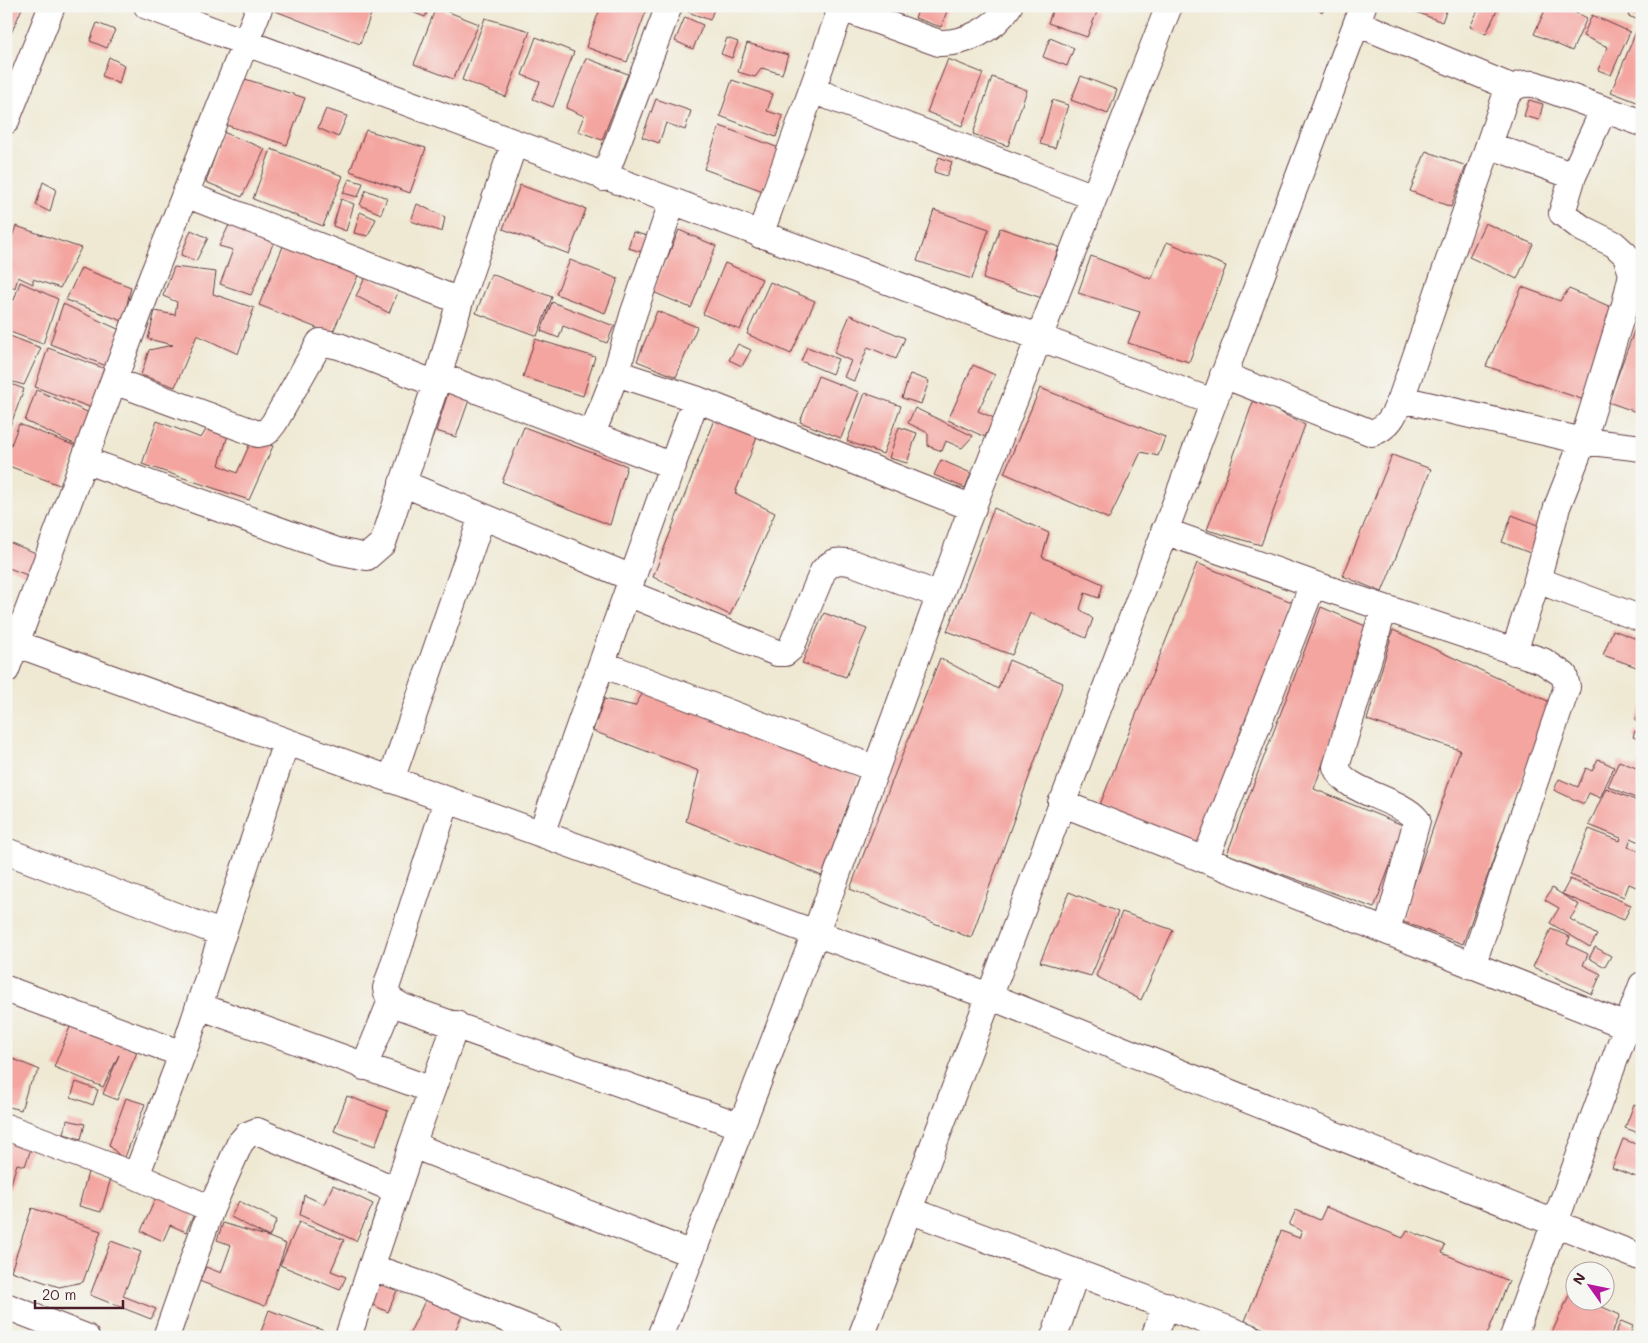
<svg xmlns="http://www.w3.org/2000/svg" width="1648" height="1343" font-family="Mali,sans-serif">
<rect width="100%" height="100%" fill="#f6f6f2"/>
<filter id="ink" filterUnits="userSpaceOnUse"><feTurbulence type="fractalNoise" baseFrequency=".02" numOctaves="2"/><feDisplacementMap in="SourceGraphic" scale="10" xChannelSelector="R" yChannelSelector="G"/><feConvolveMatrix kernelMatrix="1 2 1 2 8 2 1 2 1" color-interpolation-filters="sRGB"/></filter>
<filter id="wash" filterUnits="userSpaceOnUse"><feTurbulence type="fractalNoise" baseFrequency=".0096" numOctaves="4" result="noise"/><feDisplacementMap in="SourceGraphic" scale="20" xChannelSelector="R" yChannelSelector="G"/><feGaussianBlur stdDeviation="1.12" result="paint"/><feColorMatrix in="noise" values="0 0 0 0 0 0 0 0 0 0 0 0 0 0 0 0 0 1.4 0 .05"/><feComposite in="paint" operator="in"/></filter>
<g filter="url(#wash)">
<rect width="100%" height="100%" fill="#efe9d3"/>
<g id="blocks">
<!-- building -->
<path fill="#f4a5a0" d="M6 6H23L6 45Z
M274 6H374L360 44 273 10Z
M396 6H430L425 17Z
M601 6H639L647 9 627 62 586 47Z
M690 6H715L710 20 688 12Z
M920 6H935L947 11 941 27 915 18Z
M950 6H962L961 10Z
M1054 6H1080L1097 12 1087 37 1048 23Z
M1309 6H1325L1323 12Z
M1401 6H1448L1442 22Z
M1480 6H1499L1486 34 1470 27Z
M1547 6H1561L1587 18 1572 51 1534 34Z
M1632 6H1642V21L1628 16Z
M436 7 479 24 453 79 414 64Z
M1592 15 1630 32 1611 75 1598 70 1608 47 1583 36Z
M685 17 703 25 693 49 675 41Z
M485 18 530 31 506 97 462 80Z
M97 23 115 30 107 48 90 41Z
M1636 32 1642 34V104L1611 92Z
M536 37 574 52 553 107 533 99 540 82 522 75Z
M727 38 738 42 732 58 721 54Z
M1050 38 1074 48 1067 66 1043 57Z
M747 43 788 55 782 74 762 68 755 77 738 72Z
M109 57 124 65 119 84 102 76Z
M586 58 628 74 602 140 578 131 584 116 566 108Z
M948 59 983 73 962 126 927 112Z
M1081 76 1117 90 1108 114 1071 100Z
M992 77 1027 90 1008 146 973 134Z
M242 78 305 98 287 145 226 125Z
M732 80 773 94 767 111 783 116 776 137 720 116Z
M656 99 691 111 685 130 666 123 659 143 642 137Z
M1052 100 1068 105 1055 148 1040 144Z
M1529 100 1543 104 1539 120 1524 116Z
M326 109 347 116 338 137 318 128Z
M720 126 779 148 763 191 704 169Z
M366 130 426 148 410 193 350 171Z
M223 132 265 149 242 197 206 182Z
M271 149 343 176 323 226 253 199Z
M1426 151 1466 166 1451 207 1410 191Z
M939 157 952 162 947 176 934 172Z
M349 179 363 183 358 197 343 193Z
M43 182 56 189 50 212 36 205Z
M520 185 586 209 569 254 503 229Z
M366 190 387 198 381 214 360 205Z
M341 199 354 204 346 231 333 226Z
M417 204 445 217 442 232 411 221Z
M934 210 989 229 972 279 917 261Z
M360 212 376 219 368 236 354 233Z
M231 221 276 237 251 295 220 284 233 250 219 246Z
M1485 223 1533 244 1517 279 1469 257Z
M16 226 81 248 60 288 33 279V284L18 277 15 288 6 284V253Z
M1000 228 1059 247 1042 298 983 279Z
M191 230 208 238 196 261 181 255Z
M679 230 716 246 691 308 653 292Z
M633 232 647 236 642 252 628 248Z
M286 239 361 269 332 334 259 305Z
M1167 242 1226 266 1189 362 1128 343 1140 312 1078 293 1091 256 1151 279Z
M570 260 618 279 605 313 556 294Z
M725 263 762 279 740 330 703 314Z
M174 267 216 272 213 294 254 308 238 354 197 335 175 387 141 375 149 350 173 345 148 339 155 311 175 315 177 302 163 296Z
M81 268 131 287 127 304 132 307 125 322 66 300Z
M491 274 552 297 537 336 476 313Z
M366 276 399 290 389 313 356 296Z
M20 282 58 299 43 344 10 332 6 340V298L14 300Z
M770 282 815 301 791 354 747 334Z
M1522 287 1560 301 1569 289 1618 310 1584 400 1486 366Z
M552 302 614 326 607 343 563 326 559 338 541 331Z
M63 304 120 330 109 367 50 344Z
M657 311 697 327 676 377 637 361Z
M850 315 905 338 896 359 868 347 854 381 844 377 851 361 834 353Z
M1640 315 1642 316V414L1608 402Z
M10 336 41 348 24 385 6 380V347Z
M535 339 595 357 583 396 523 377Z
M738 344 751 350 742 366 729 360Z
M807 347 838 359 832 374 801 361Z
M48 348 109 370 95 409 35 387Z
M973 365 995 375 978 411 994 418 985 437 948 420Z
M910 374 929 381 921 404 902 398Z
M818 376 859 392 841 438 800 422Z
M6 382 24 389 8 432H6Z
M1040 388 1165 437 1158 456 1141 452 1109 519 1004 473Z
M36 390 92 414 81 447 25 421Z
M448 393 469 400 456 437 436 431Z
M865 393 901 406 883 454 847 441Z
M1254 399 1305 425 1261 545 1207 530Z
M915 408 973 436 962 448 946 441 942 451 928 446V433L908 423Z
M715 417 758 435 735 493 775 513 730 615 653 577Z
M157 421 201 438 207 428 228 435 219 465 237 473 252 439 273 446 249 500 142 464Z
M19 424 78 447 62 486 6 465V458Z
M524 427 627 466 610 525 502 482Z
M899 427 917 433 907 463 889 458Z
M1392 455 1431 469 1382 592 1343 576Z
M941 460 971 473 965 488 934 475Z
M994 508 1049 533 1042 557 1103 584 1099 598 1085 593 1080 609 1093 619 1086 638 1030 613 1012 655 947 631Z
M1512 515 1545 528 1535 555 1502 542Z
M6 541 41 555 35 578 6 567Z
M1197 563 1294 603 1204 846 1099 807Z
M1321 607 1370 628 1314 789 1405 826 1374 908 1227 854Z
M824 613 867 629 846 677 802 663Z
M1393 630 1550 702 1463 944 1401 921 1460 750 1367 720Z
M1613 630 1642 641V669L1603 655Z
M940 658 998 689 1009 660 1063 683 971 938 850 889Z
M644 691 859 776 822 876 686 821 699 771 593 731 604 699 635 706Z
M1642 706V725L1635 721Z
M1635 731 1642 735V741L1633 737Z
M1642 755V801L1608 786 1619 761 1636 768Z
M1598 759 1614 767 1600 798 1589 793 1584 804 1554 790 1559 779 1578 787 1586 768 1592 771Z
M1606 788 1642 803V843L1631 838 1628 847 1642 852V872L1636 887 1629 884 1624 897 1570 875 1589 829 1620 841 1621 838 1589 825Z
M1570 879 1631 905 1624 920 1562 894Z
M1552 888 1579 905 1570 919 1597 935 1590 947 1550 923 1559 908 1545 900Z
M1069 892 1118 912 1091 976 1040 962Z
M1122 912 1173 930 1141 1000 1096 976Z
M1551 929 1570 937 1567 944 1588 954 1583 965 1601 974 1592 994 1533 967Z
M1595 947 1611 956 1605 967 1589 958Z
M72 1022 137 1052 117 1100 103 1094 119 1055 103 1087 54 1067Z
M6 1056 40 1070 28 1087 21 1110 6 1106Z
M76 1082 98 1090 93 1105 71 1097Z
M347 1096 388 1111 375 1146 334 1131Z
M126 1098 145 1104 124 1160 109 1145Z
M1634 1104 1642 1107V1134L1625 1128Z
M67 1120 85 1124 81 1139 64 1134Z
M1642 1136V1179L1612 1168 1623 1139 1638 1145Z
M6 1141 31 1149 25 1166 17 1164 7 1196Z
M88 1172 111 1178 101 1212 79 1206Z
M333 1185 373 1204 356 1241 300 1215 304 1195 324 1204Z
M157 1195 195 1212 186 1232 170 1225 163 1241 141 1231Z
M239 1201 277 1220 269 1237 286 1244 265 1306 199 1281 206 1267 221 1273 231 1245 217 1240 223 1223 269 1237 231 1217Z
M1326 1207 1403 1238 1407 1230 1445 1245 1442 1253 1509 1281 1486 1337H1284L1245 1321 1281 1231 1299 1238 1302 1231 1289 1225 1296 1210 1320 1220Z
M32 1208 101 1231 83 1282 59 1287 11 1271Z
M299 1222 344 1240 331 1271 346 1277 340 1290 280 1265Z
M111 1241 141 1252 123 1296 156 1309 151 1319 90 1295Z
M380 1280 398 1288 388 1312 369 1303Z
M431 1288 467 1305 452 1337H408Z
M1570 1293 1576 1295V1300H1587L1620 1315 1610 1337H1550Z
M269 1310 327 1332 325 1337H259Z
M1621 1321 1633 1326 1629 1337H1614Z"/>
</g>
</g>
<g filter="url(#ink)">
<use href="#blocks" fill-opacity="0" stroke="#633d44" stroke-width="1"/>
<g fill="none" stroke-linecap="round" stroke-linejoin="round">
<!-- street casing -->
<g stroke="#633d44" stroke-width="28">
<path id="street" d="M147 6 1213 402
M836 6 939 43C965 44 995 29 1009 6
M1357 23 1513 88
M812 90 1094 197
M6 121 52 6
M1489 145 1573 176
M604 178 669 6
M185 194 460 301
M672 203 634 312 616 373 696 399 973 508
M760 235 842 6
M438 375 673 466
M1223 375 1372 433C1389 427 1394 415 1401 399L1505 98C1513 86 1519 83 1534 84L1642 123
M114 381 258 434 267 432 274 423 320 342 339 346 436 384
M1401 399 1583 441 1642 448
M592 434 616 373
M84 460 337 551 367 557 383 543 436 384 460 301 514 144
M402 483 632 578
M1164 531 1313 584 1543 661 1564 675 1567 687 1472 966
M1537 580 1642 619
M627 593 777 653H785L791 648 823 571C833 560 839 560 853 563L939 595
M1384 608 1336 767C1345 793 1400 798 1417 820L1387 931
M6 640 989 996 1642 1258
M1514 652 1537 580 1557 507 1583 441 1625 304 1632 274 1626 255 1614 244 1583 229 1562 213 1573 176 1604 109
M602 664 876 769
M6 670 151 280 260 6
M391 780 482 517
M447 800 386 988C387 999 394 1002 403 1007L741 1126
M1061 803 1642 1032
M541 834 696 399
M6 851 223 934
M1205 860 1313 584
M6 989 182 1054
M199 1006 432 1090
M364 1067 391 1001
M6 1127 136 1176 211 1209 166 1337
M412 1145 692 1254
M136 1176 188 1039 286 742
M211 1209 240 1143 247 1135 257 1131 396 1190
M909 1210 1249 1337
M371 1267 431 1288 550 1337
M6 1306 86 1337
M348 1337 412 1145 456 1024
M660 1337 815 934 966 524 1169 6
M861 1337 1363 6
M1054 1337 1076 1272
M1154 1337 1166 1305
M1513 1337 1642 985"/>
</g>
<!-- street -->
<use href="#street" stroke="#fff" stroke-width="26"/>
</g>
</g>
<!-- margin -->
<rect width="1648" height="1343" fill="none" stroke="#f6f6f2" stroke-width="25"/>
<!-- north arrow -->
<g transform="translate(1590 1286) rotate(303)"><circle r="24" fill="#f6f6f2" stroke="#b1a0a2"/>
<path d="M0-4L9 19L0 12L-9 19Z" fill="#b5179e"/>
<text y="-8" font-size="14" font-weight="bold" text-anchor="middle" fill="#4a1f2b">N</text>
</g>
<!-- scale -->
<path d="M35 1300v8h88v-8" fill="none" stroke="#4a1f2b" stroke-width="2.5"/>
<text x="42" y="1300" font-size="15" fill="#4a1f2b" stroke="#f6f6f2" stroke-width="4" paint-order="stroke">20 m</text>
</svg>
